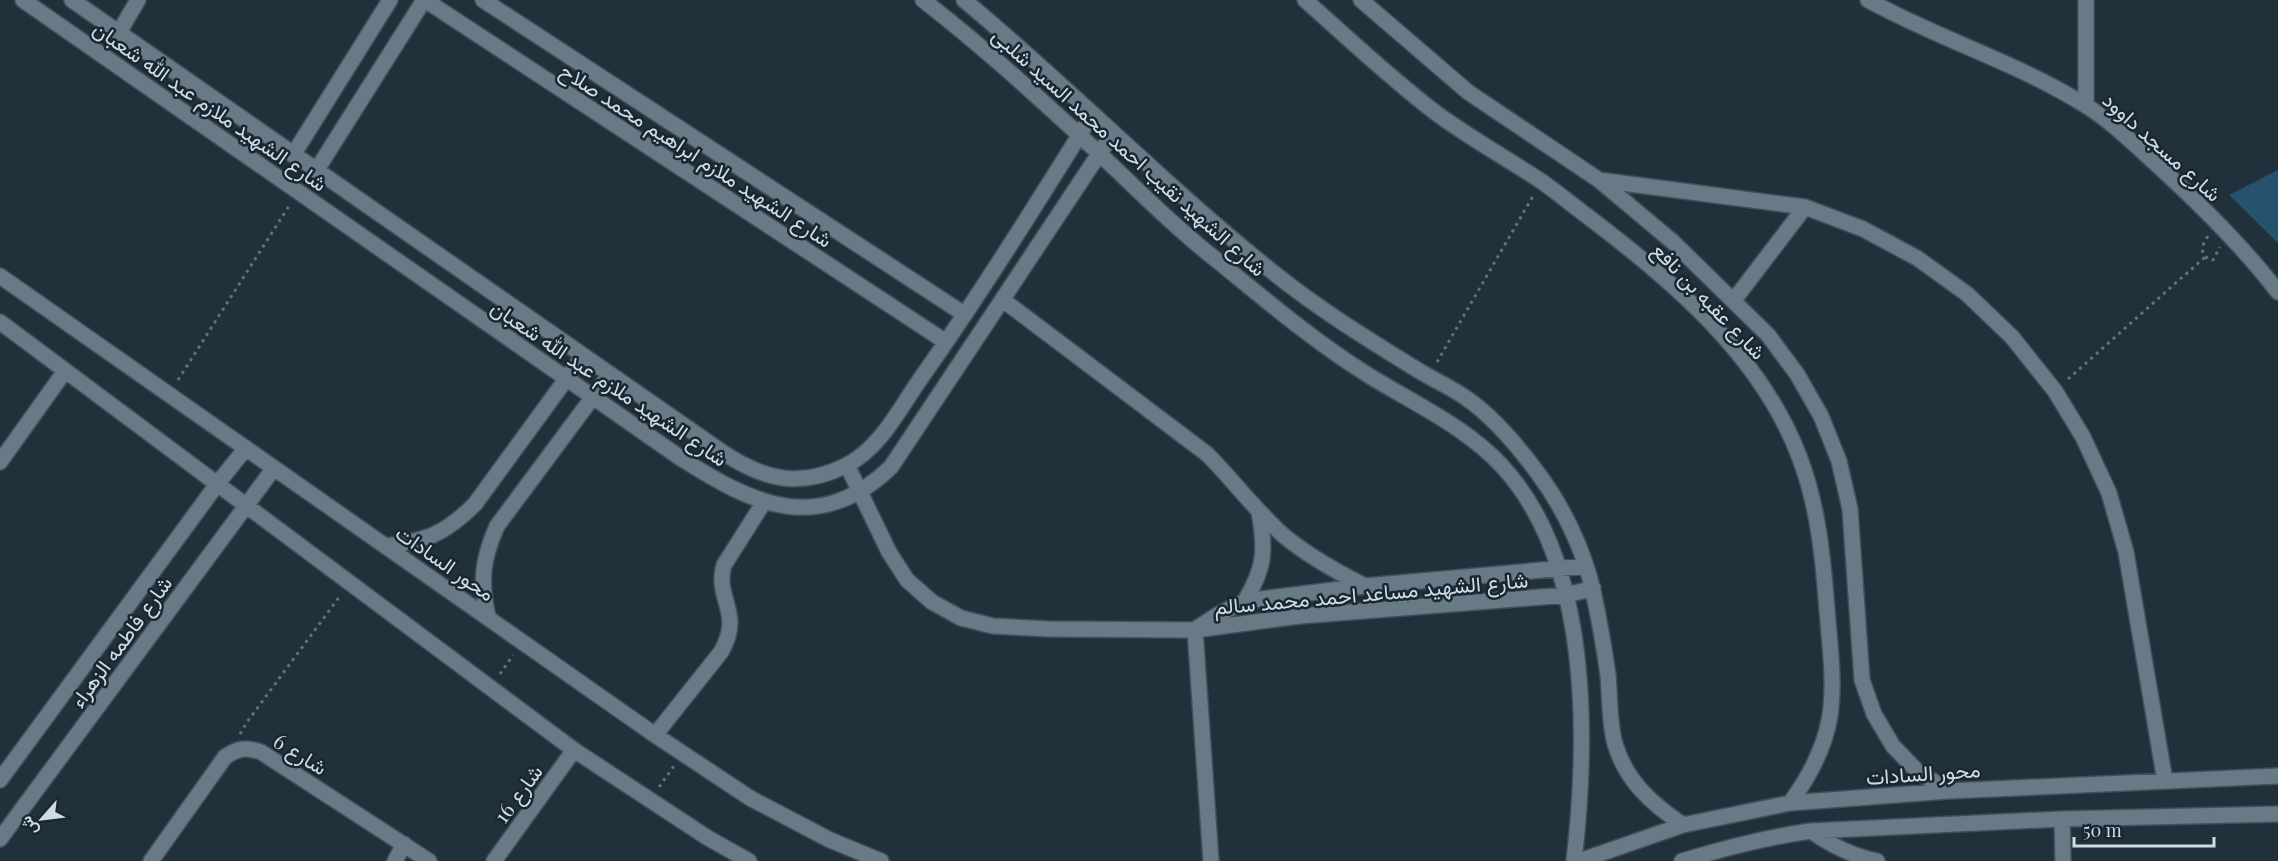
<svg xmlns="http://www.w3.org/2000/svg" width="2278" height="861" font-family="'Playfair Display',Vazirmatn,serif">
<rect width="100%" height="100%" fill="#21313c"/>
<!-- green -->
<path fill="#27526d" d="M2278 170V243L2229 195Z"/>
<g fill="none" stroke-linecap="round" stroke-linejoin="round">
<!-- minor casing -->
<g stroke="#424f58" stroke-width="18">
<path id="minor" d="M23 0 682 459C754 505 819 536 891 467L1113 133
M72 0 722 452C763 479 798 489 845 466 880 449 900 408 921 378 981 293 1037 203 1092 115
M425 0 946 342
M483 0 964 314
M923 0C986 49 1045 103 1103 157 1141 193 1178 230 1219 262 1267 301 1315 342 1368 375 1413 403 1465 426 1502 466 1591 562 1588 739 1574 861
M964 0C1070 88 1166 187 1274 273 1320 310 1371 341 1421 372 1436 381 1452 388 1466 398 1494 417 1517 445 1537 472 1562 505 1584 550 1593 591 1599 618 1604 647 1608 675 1610 697 1609 722 1615 744 1626 781 1652 804 1683 825
M1305 0C1348 38 1390 78 1436 113 1470 138 1506 158 1541 181 1558 193 1575 207 1591 219 1674 282 1761 356 1799 456 1818 505 1823 557 1827 610 1834 692 1842 732 1790 803
M1361 0 1468 92 1599 180 1673 242 1768 335 1797 374 1821 416 1839 461 1850 509 1862 680 1874 714 1893 746 1918 772 1949 791
M1868 0C1938 39 2016 62 2085 105 2111 121 2133 143 2155 163 2199 203 2242 245 2278 292
M2086 0V106
M118 34 138 0
M293 155 390 0
M316 171 424 0
M1599 180 1805 207 1863 229 1917 258 1967 294 2012 337 2055 391 2083 437 2109 493 2126 552 2165 781
M0 276 655 735 750 798 830 840 881 861
M1003 300 1207 454C1233 480 1255 510 1283 535 1308 556 1335 571 1365 586
M1734 300 1805 207
M0 322 574 750 708 838 749 861
M0 462 65 371
M847 465 889 552 907 580 932 602 961 618 993 626 1049 629 1195 630 1300 616 1567 595 1593 588
M387 546C428 540 445 534 475 504L583 356
M1245 601C1265 567 1266 551 1259 512
M488 617C480 581 482 560 497 526L610 374
M1197 628 1219 614 1245 601 1365 586 1586 566
M1195 630 1211 861
M655 735 721 652C744 612 714 599 724 565L764 502
M0 780 218 483 246 448
M2062 819 2063 861
M1811 831C1832 846 1852 856 1877 861
M0 839 274 468
M151 861 225 757C238 748 246 747 261 752L429 861
M395 861 404 844
M494 861 574 750
M1579 861 1683 825 1790 803 1949 791 2278 776
M1682 861C1725 848 1767 837 1811 831L2062 819 2278 814"/>
</g>
<!-- path -->
<path stroke="#63717a" stroke-width="3" stroke-dasharray="3 4.5" stroke-linecap="butt" d="M2208 236C2202 246 2199 250 2208 259L2213 260 2220 247
M1437 362 1533 196
M2068 379 2205 257
M178 380 289 206
M500 674 513 655
M240 734 247 722 340 596
M659 787 674 766"/>
<!-- minor -->
<use href="#minor" stroke="#687a86" stroke-width="15"/>
</g>
<g text-anchor="middle" dominant-baseline="central" stroke-width="5" stroke-linejoin="round" paint-order="stroke">
<!-- street labels -->
<g font-size="21" fill="#d1dbe2" stroke="#182732">
<text transform="translate(211 105) rotate(35)">شارع الشهيد ملازم عبد الله شعبان</text>
<text transform="translate(2163 146) rotate(42)">شارع مسجد داوود</text>
<text transform="translate(1130 151) rotate(42)">شارع الشهيد نقيب احمد محمد السيد شلبى</text>
<text transform="translate(697 154) rotate(33)">شارع الشهيد ملازم ابراهيم محمد صلاح</text>
<text transform="translate(1710 300) rotate(46)">شارع عقبه بن نافع</text>
<text transform="translate(610 382) rotate(34)">شارع الشهيد ملازم عبد الله شعبان</text>
<text transform="translate(446 562) rotate(35)">محور السادات</text>
<text transform="translate(1371 592) rotate(-5)">شارع الشهيد مساعد احمد محمد سالم</text>
<text transform="translate(120 641) rotate(-54)">شارع فاطمه الزهراء</text>
<text transform="translate(301 753) rotate(32)">شارع 6</text>
<text transform="translate(1923 772) rotate(-4)">محور السادات</text>
<text transform="translate(517 793) rotate(-54)">شارع 16</text>
</g>
</g>
<!-- north arrow -->
<g transform="translate(42 819) rotate(242)" stroke="#182732" stroke-width="4.5" paint-order="stroke">
<path d="M0-4.5L10 22L0 15L-10 22Z" fill="#d1dbe2"/>
<text y="-9" font-size="16" font-weight="bold" text-anchor="middle" fill="#d1dbe2">ش</text>
</g>
<!-- scale -->
<path d="M2074 837v9h140v-9" fill="none" stroke="#d1dbe2" stroke-width="3"/>
<text x="2083" y="837" font-size="18" fill="#d1dbe2" stroke="#182732" stroke-width="4.5" paint-order="stroke">50 m</text>
</svg>
